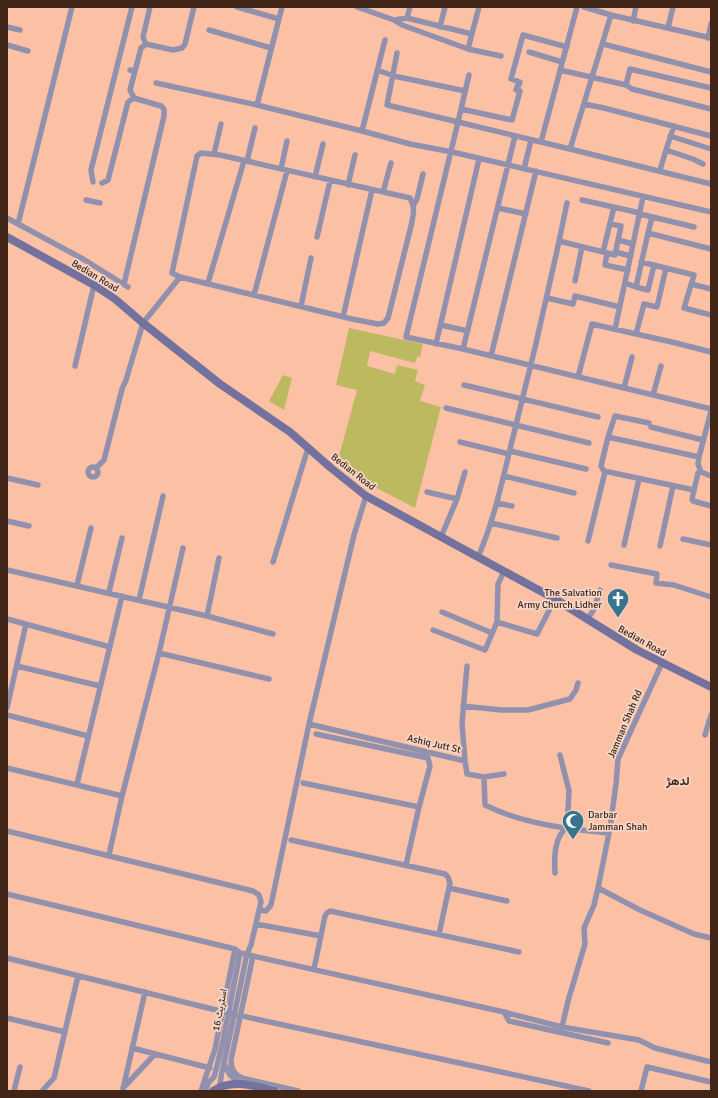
<svg xmlns="http://www.w3.org/2000/svg" width="718" height="1098" font-family="Signika,Vazirmatn,sans-serif">
<rect width="100%" height="100%" fill="#fcc1a5"/>
<!-- grass -->
<path fill="#bdb960" d="M349 328 423 344 420 357H417L415 363 370 351 367 366 395 374 397 365 418 370 415 381 425 385 420 401 441 407 415 508 367 483 339 456 357 390 336 385Z
M283 375 292 378 284 410 269 401Z"/>
<g fill="none" stroke-linecap="round" stroke-linejoin="round">
<!-- street -->
<path stroke="#9191ae" stroke-width="5.5" d="M237 7 279 19
M357 7 394 20 402 25 468 49 501 56
M584 7 611 15 711 38
M407 18 410 7
M394 20 407 18 472 34
M633 21 636 7
M7 27 20 30
M440 27 445 7
M668 28 673 7
M209 30 271 48
M708 38 711 24
M146 44 143 37 150 7
M603 44 711 72
M7 45 28 51
M468 49 479 7
M529 52 562 62
M397 53 387 105 458 122 406 337 463 349 711 409
M130 70 135 71 130 90 134 98
M377 70 394 76 465 91
M560 70 626 85 632 89 711 109
M135 71 141 48 146 44 173 50 182 48 185 44 194 7
M469 75 458 122 570 149 611 15
M156 83 257 105 362 131 410 144 452 152 711 212
M626 85 630 69 711 88
M584 104 604 108 711 136
M257 105 282 7
M461 109 512 120 520 91 516 90 518 84 519 85 520 82 511 79 523 35 567 47
M674 126 666 150 693 159 703 164
M362 131 385 40
M670 136 711 149
M541 142 577 7
M570 149 711 184
M201 153 220 155 410 198C416 208 413 216 411 226L388 318 384 323 378 324 352 319 180 277 172 273 197 156Z
M214 154 221 124
M247 161 255 128
M281 169 287 141
M524 169 531 140
M660 170 666 150
M315 177 323 144
M93 182 91 170 132 7
M102 183 108 180 128 102 134 98 161 106 164 109V116L124 284
M348 185 355 155
M383 192 391 163
M86 200 100 203
M582 200 640 213
M414 204 417 199 423 174
M498 208 526 214
M640 214 694 227
M652 217 648 233 711 249
M7 218 83 259 128 287
M18 224 72 7
M317 237 330 181
M618 240 633 244
M559 241 615 255 621 226 610 224
M603 252 614 207
M615 252 631 256
M607 253 605 265 628 270
M641 262 694 275 684 308 711 315
M575 281 582 247
M208 283 244 161
M625 283 636 287 648 233
M691 284 711 289
M636 287 648 290 654 265
M254 295 287 171
M547 298 573 304 575 296 620 307
M301 306 311 258
M343 317 372 190
M441 325 468 331
M615 329 643 197
M636 334 644 304 657 307 666 268
M436 344 479 159
M463 349 515 136
M491 356 536 171
M75 366 94 285
M578 377 592 324 676 343 711 352
M464 385 598 417
M624 388 632 357
M653 395 661 366
M446 408 589 443
M711 411 699 457 698 464 701 472 698 473 692 499 693 501 711 506
M649 423 615 416 608 437 601 466 604 471 694 490
M651 427 703 440
M608 437 699 457
M460 442 509 454
M510 451 586 469
M88 472a5 5 0 1 1 10 0a5 5 0 1 1-10 0Z
M96 468 104 460 122 389 126 380 143 323 180 277
M701 472 711 476
M504 476 574 493
M7 478 38 485
M427 492 457 499
M497 503 512 506
M7 521 29 526
M491 523 557 538
M441 537 457 499 465 472
M683 539 711 545
M588 541 605 472
M624 545 639 479
M660 546 673 486
M478 557C495 518 503 477 513 437 533 359 551 281 567 203
M273 562 308 448
M611 565 657 574 656 583 674 585 711 597
M7 570 207 616 273 634
M504 571 498 584 497 622 537 634 555 599
M77 585 91 528
M109 592 122 538
M139 600 163 496
M442 612 492 633
M207 616 219 558
M7 619 110 647
M587 620 594 609 600 590
M433 630 485 650 497 622
M159 653 269 679
M17 666 100 686
M463 706 501 710H528L570 699 576 690 578 683
M7 708 26 624
M7 715 88 736
M309 724 465 761 467 774 484 777 485 805C523 824 567 829 609 833
M316 734 428 758 430 766 419 807 406 865
M705 735 711 715
M560 755 569 791 567 828
M465 761 462 723 467 666
M7 768 122 796
M484 777 504 774
M303 783 419 807
M77 784 122 596
M7 831 253 891 259 895 261 902 251 945 247 954 221 1077 220 1085 222 1091
M291 840 445 874 448 877 450 883 439 934
M109 855 122 796 159 653 183 548
M555 873C554 858 554 838 566 828
M449 888 507 901
M598 888 640 910 694 934 711 938
M7 894 235 949 240 953 253 956 504 1012 562 1027 639 1040 655 1048 711 1062
M259 910 266 911 271 905 309 724 354 535 366 496
M256 924 321 936
M253 956 231 1060C231 1069 234 1074 242 1078L298 1091
M7 958 228 1013 589 1091
M314 969 325 916 327 913 330 911 519 952
M504 1012 509 1021 608 1043
M7 1018 65 1032
M562 1027 568 1001 585 944 584 928 594 905 598 888 610 828 616 784 618 759 662 663
M132 1048 210 1068
M225 1065 230 1075 240 1084
M123 1088 155 1054
M123 1089 145 992
M14 1091 20 1067
M42 1091 54 1078 78 976
M201 1091 215 1049 235 949
M205 1091 209 1082 214 1077 216 1070 223 1041 240 953
M641 1091 647 1067 711 1082"/>
<!-- secondary -->
<path stroke="#73719d" stroke-width="8" d="M7 237 94 285 115 299 143 323 220 384 290 432 331 468 366 496 555 599 637 650 711 687
M213 1091C232 1078 254 1086 274 1091"/>
</g>
<!-- icons -->
<defs>
<g id="church-pin" transform="scale(1.15)"><path d="M0 17L-7.5 6A9.5 9.5 0 1 1 7.5 6Z" fill="#38748b" stroke="#f4d6c8"/><path d="M-1.2-6h2.4v3.5h3.3v2.4h-3.3V6h-2.4V-.1h-3.3v-2.4h3.3Z" fill="#fff"/></g>
<g id="mosque-pin" transform="scale(1.15)"><path d="M0 17L-7.5 6A9.5 9.5 0 1 1 7.5 6Z" fill="#38748b" stroke="#f4d6c8"/><path d="M3.5-4.9A6 6 0 1 0 3.5 4.9A5 5 0 1 1 3.5-4.9Z" fill="#fff"/></g>
</defs>
<g fill-rule="evenodd">
<use href="#church-pin" x="618" y="599"/>
<use href="#mosque-pin" x="573" y="821"/>
</g>
<g text-anchor="middle" dominant-baseline="central" stroke-width="3.5" stroke-linejoin="round" paint-order="stroke">
<!-- street labels -->
<g font-size="10" fill="#412517" stroke="#f4d6c8">
<text transform="translate(95 276) rotate(31)">Bedian Road</text>
<text transform="translate(353 472) rotate(38)">Bedian Road</text>
<text transform="translate(642 641) rotate(29)">Bedian Road</text>
<text transform="translate(625 724) rotate(-67)">Jamman Shah Rd</text>
<text transform="translate(434 744) rotate(13)">Ashiq Jutt St</text>
<text transform="translate(220 1010) rotate(-79)">اسٹریٹ 16</text>
</g>
<!-- poi labels -->
<g font-size="10" fill="#412517" stroke="#f4d6c8" text-anchor="end">
<text x="602" y="593">The Salvation<tspan x="602" dy="12">Army Church Lidher</tspan></text>
<text x="588" y="815" text-anchor="start">Darbar<tspan x="588" dy="12">Jamman Shah</tspan></text>
</g>
<!-- quarter labels -->
<g font-size="12" font-weight="bold" fill="#412517" stroke="#f4d6c8">
<text x="678" y="781">لدھڑ</text>
</g>
</g>
<!-- border -->
<rect width="718" height="1098" fill="none" stroke="#412517" stroke-width="16"/>
</svg>
